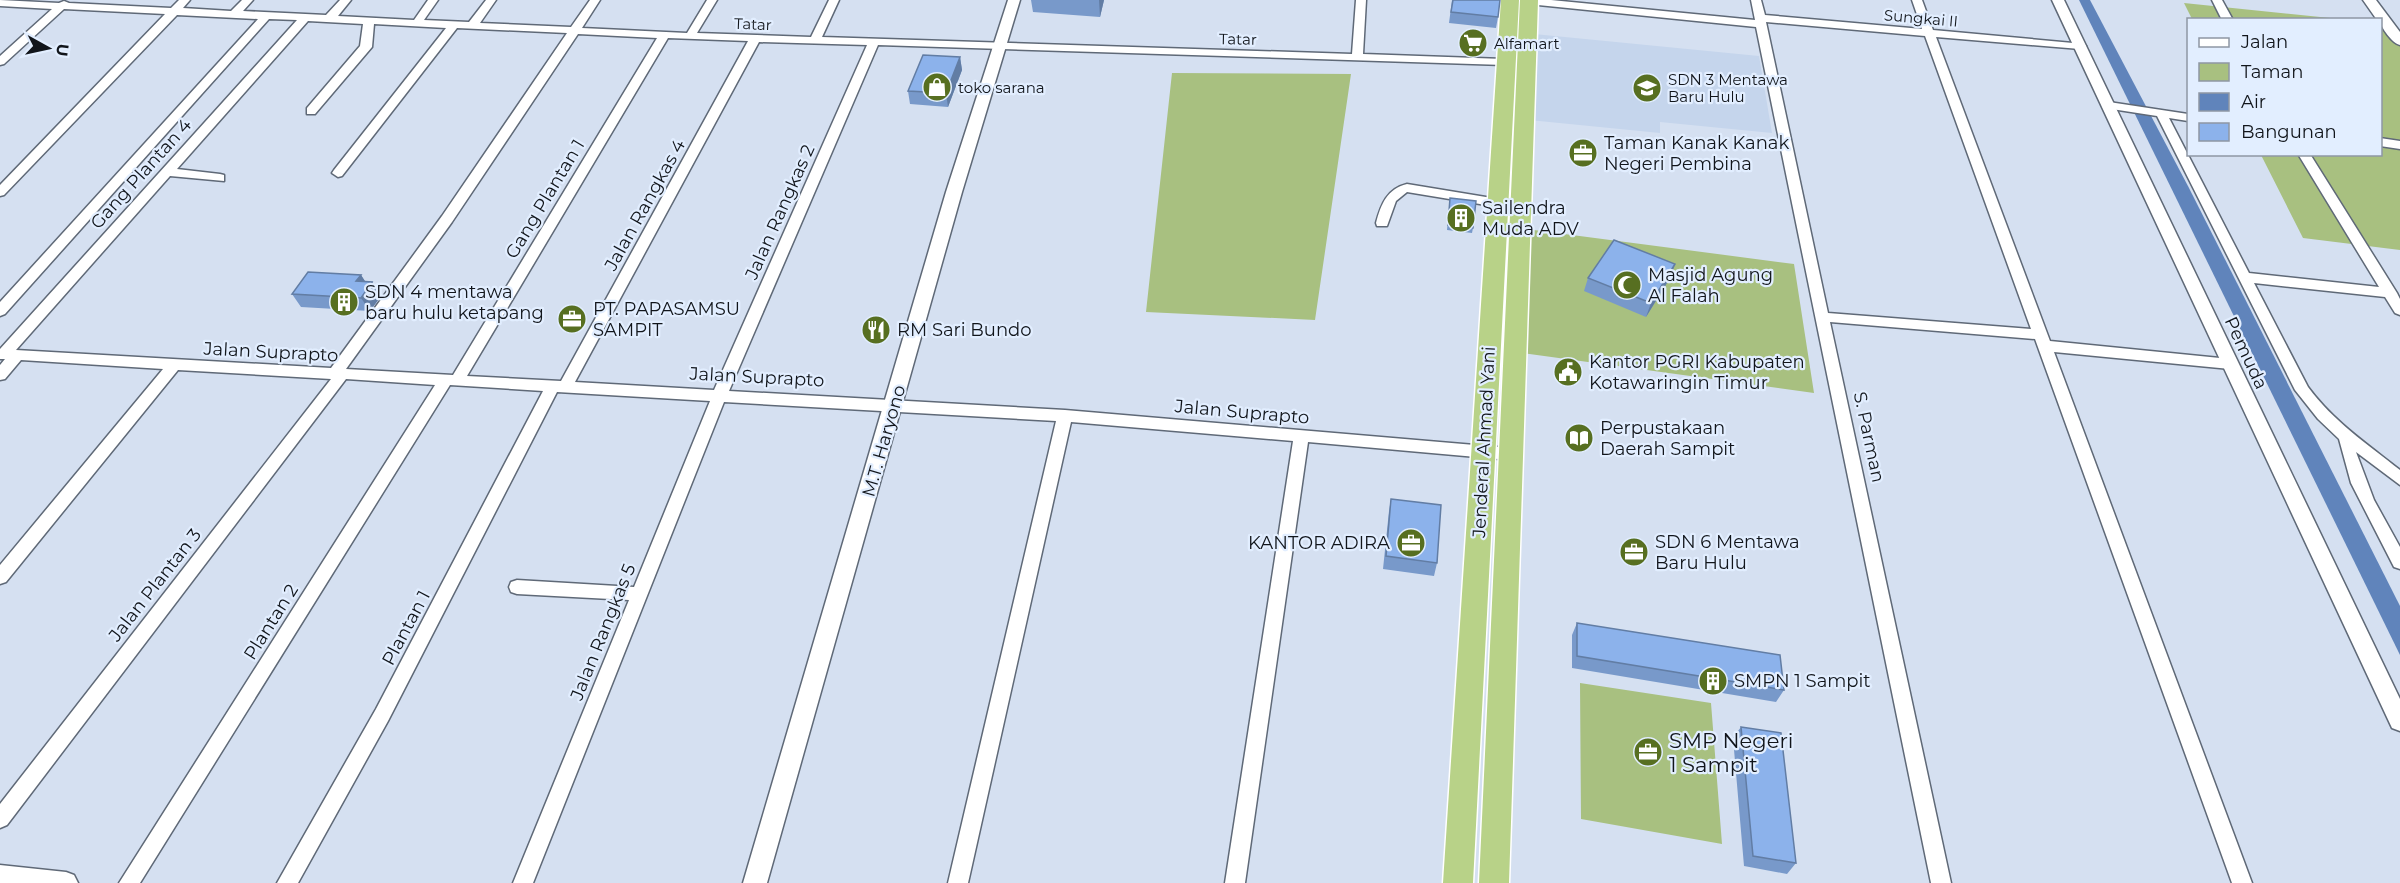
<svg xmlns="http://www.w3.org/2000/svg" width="2400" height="883" font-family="Montserrat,sans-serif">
<rect width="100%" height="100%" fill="#d5e0f1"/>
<!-- built -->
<path fill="#c5d5ec" d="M1534 34 1759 56 1772 133 1660 122V133L1529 120Z"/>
<!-- green -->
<path fill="#a8c080" d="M2184 3 2340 19H2192Z
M2381 24H2386L2400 44V250L2303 238 2261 155 2380 154Z
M1172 73 1351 74 1315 320 1146 312Z
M1526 229 1794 264 1814 393 1522 353Z
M1580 683 1711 703 1722 844 1581 819Z"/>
<!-- water -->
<path fill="#6084bb" d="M2079 0H2090L2189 188 2400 606V655Z"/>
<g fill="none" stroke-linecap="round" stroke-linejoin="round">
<!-- minor casing -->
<g stroke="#5f6977" stroke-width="3">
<path id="minor" d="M0 0 59 3 64 1 69 3 171 8 179 0H190L183 8 231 11 242 0H253L243 11 326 15 340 0H351L338 16 414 20 428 0H438L424 20 469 22 486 0H496L480 23 571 27 590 0H600L582 28 687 33 707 0H717L697 33 811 37 829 0H839L822 37 1352 54 1356 0H1366L1363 54 1504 59 1510 62 1504 65 878 45 729 391 1065 410 1510 448 1515 450 1518 454 1515 458 1510 460 1308 442 1245 883H1225L1293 441 1071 422 968 883H948L1056 421 724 402 533 883H513L629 600 517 594 511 592 509 587 511 582 517 580 634 587 710 401 557 392 388 721 298 883H277L376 709 543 391 450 385 140 883H119L435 385 346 379 7 825 0 828V804L331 379 178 370 6 582 0 584V565L163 369 21 360 5 379 0 380V365L5 359H0V349L297 20 269 19 5 314 0 316V302L258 19 177 15 4 195 0 196V185L165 14 64 9 4 64 0 65V56L52 9 0 6ZM308 21 363 24 360 46 307 108V114H315L372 47 374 24 446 28 334 170 332 173 338 177 342 176 457 28 567 33 442 216 331 368 16 350 170 176 224 181V175L220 174 177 169ZM578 34 657 38 453 375 346 369 452 222ZM668 38 748 41 561 381 467 376ZM759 42 867 45 714 390 575 382Z
M1523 0H1551L1755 20 1751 0H1761L1765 15 1922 29 1912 0H1922L1933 30 2084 44 2086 46 2080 49 1936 37 2050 341 2230 359 2237 364 2230 369 2054 352 2252 883H2232L2035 339 1830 322 1951 883H1931L1756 27 1528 4ZM1766 22 1925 36 2031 329 1828 313Z
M2212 0H2222L2233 20H2222Z
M2109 102 2188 114V121L2169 118 2249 273 2379 287 2298 154H2310L2397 293 2400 299V315L2395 313 2385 297 2254 283 2308 387C2333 421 2367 444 2400 470V485L2356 452 2374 500 2400 547V569L2394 567 2351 483 2339 439 2318 419 2295 390 2157 116 2105 108 2103 106Z
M2380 138 2400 141V149L2380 146Z
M1407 184 1498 199 1504 203 1498 207 1407 192 1396 201 1387 226H1377L1376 223C1381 204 1387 189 1407 184Z"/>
</g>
<!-- tertiary casing -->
<g stroke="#5f6977" stroke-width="3">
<path id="tertiary" d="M1008 0H1020L962 192 767 883H743L946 192Z
M2052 0H2064L2400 699V731L2392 728Z
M2363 0H2376L2400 32V45C2392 43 2381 28 2380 20H2377Z
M0 865 66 872 74 875 78 883H0Z"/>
</g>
<!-- trunk casing -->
<g stroke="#fff" stroke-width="3">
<path id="trunk" d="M1501 0H1519L1473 883H1443Z
M1520 0H1538L1509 883H1479Z"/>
</g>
<!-- minor -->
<use href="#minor" fill="#fff" fill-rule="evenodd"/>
<!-- tertiary -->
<use href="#tertiary" fill="#fff" fill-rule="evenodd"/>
<!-- trunk -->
<use href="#trunk" fill="#b8d288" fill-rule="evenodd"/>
</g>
<!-- wall -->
<path fill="#7899ca" d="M1031 0H1104L1100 17 1033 12Z
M1452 0 1498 17 1496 28 1449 23Z
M960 57 962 70 948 107 910 104 908 91Z
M1450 198 1473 228 1472 233 1447 230Z
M1675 264 1670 278 1646 317 1584 291 1588 278Z
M361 275 365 282H372L381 296 370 311 301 307 292 294Z
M1391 499 1437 563 1434 576 1383 569 1389 511Z
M1577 623 1784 690 1776 702 1572 668V635Z
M1741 727 1796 863 1787 874 1744 866 1733 738Z"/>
<!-- shaded-wall -->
<path fill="#627da4" d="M1099 0H1104L1100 17Z
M960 57 962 70 948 107 946 93Z
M1675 264 1670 278 1646 317 1651 303Z
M361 275 369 287 372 282 381 296 370 311 361 298 356 281Z"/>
<!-- building -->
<path fill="#8cb2eb" stroke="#627da4" stroke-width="1.5" d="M1453 0H1500L1498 17 1451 12Z
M923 55 960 57 946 93 908 91Z
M1450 198 1476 201 1473 228 1448 225Z
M1614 240 1675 264 1651 303 1588 278Z
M308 272 361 275 356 281 372 282 361 298 292 294Z
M1391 499 1441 505 1437 563 1386 556Z
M1577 623 1780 655 1784 690 1577 656Z
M1741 727 1781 733 1796 863 1753 856Z"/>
<!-- icons -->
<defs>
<g id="supermarket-disc" transform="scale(1.5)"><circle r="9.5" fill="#576f21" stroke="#e2eeff"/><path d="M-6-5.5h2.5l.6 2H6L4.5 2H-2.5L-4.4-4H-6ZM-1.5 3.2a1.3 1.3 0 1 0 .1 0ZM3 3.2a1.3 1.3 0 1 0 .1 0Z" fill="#fff"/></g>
<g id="shop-disc" transform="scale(1.5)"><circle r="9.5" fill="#576f21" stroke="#e2eeff"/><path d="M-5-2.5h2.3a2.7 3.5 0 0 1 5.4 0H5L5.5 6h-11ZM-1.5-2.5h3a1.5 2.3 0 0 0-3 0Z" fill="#fff"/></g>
<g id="school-disc" transform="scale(1.5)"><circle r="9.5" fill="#576f21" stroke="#e2eeff"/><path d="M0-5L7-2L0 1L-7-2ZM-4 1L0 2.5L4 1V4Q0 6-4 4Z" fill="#fff"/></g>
<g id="office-disc" transform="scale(1.5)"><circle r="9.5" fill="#576f21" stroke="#e2eeff"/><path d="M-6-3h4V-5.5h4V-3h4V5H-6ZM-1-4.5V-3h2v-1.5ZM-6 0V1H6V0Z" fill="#fff"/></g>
<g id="building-disc" transform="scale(1.5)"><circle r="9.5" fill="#576f21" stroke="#e2eeff"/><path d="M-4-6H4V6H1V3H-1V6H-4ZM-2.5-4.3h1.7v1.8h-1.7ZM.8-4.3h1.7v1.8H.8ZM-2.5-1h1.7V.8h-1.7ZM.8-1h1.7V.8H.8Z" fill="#fff"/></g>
<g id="mosque-disc" transform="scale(1.5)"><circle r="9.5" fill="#576f21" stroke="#e2eeff"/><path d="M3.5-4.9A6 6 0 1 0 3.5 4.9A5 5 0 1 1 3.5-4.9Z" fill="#fff"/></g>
<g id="restaurant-disc" transform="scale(1.5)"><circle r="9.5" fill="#576f21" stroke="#e2eeff"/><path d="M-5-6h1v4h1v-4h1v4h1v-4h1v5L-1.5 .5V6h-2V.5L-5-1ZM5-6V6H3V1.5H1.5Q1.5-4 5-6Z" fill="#fff"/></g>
<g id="civic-disc" transform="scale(1.5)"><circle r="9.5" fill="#576f21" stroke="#e2eeff"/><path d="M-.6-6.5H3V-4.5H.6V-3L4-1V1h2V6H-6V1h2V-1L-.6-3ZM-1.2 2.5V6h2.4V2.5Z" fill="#fff"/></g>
<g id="library-disc" transform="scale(1.5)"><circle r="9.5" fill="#576f21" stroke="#e2eeff"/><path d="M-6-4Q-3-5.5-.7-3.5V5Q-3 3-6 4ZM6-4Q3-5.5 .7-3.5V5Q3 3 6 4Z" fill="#fff"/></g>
</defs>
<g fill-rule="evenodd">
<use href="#supermarket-disc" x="1473" y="43"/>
<use href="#shop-disc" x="937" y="87"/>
<use href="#school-disc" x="1647" y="88"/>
<use href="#office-disc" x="1583" y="153"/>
<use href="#building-disc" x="1461" y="218"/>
<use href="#mosque-disc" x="1627" y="285"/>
<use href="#building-disc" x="344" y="302"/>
<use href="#office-disc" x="572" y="319"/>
<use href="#restaurant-disc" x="876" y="330"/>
<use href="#civic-disc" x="1568" y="372"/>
<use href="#library-disc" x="1579" y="438"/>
<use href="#office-disc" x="1411" y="543"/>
<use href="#office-disc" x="1634" y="552"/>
<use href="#building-disc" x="1713" y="681"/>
<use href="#office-disc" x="1648" y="752"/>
</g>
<g text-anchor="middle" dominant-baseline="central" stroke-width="4.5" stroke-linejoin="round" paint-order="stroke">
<!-- far-street labels -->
<g font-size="15" fill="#11151b" stroke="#e2eeff">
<text transform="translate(1921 18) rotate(5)">Sungkai II</text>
<text transform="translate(753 24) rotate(2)">Tatar</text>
<text transform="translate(1238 39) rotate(1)">Tatar</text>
</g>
<!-- far-poi labels -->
<g font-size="15" fill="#11151b" stroke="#e2eeff" text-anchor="start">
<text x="1494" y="43">Alfamart</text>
<text x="1668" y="79">SDN 3 Mentawa<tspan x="1668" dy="17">Baru Hulu</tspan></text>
<text x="958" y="87">toko sarana</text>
</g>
<!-- poi labels -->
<g font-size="18" fill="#11151b" stroke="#e2eeff" text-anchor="start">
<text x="1604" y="143">Taman Kanak Kanak<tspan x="1604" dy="21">Negeri Pembina</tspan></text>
<text x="1482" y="208">Sailendra<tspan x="1482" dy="21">Muda ADV</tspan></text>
<text x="1648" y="275">Masjid Agung<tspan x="1648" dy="21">Al Falah</tspan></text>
<text x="365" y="292">SDN 4 mentawa<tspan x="365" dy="21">baru hulu ketapang</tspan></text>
<text x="593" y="309">PT. PAPASAMSU<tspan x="593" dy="21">SAMPIT</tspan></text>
<text x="897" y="330">RM Sari Bundo</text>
<text x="1589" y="362">Kantor PGRI Kabupaten<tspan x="1589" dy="21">Kotawaringin Timur</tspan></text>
<text x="1600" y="428">Perpustakaan<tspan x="1600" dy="21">Daerah Sampit</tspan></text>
<text x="1655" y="542">SDN 6 Mentawa<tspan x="1655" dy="21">Baru Hulu</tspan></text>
<text x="1390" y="543" text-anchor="end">KANTOR ADIRA</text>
<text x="1734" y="681">SMPN 1 Sampit</text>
</g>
<!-- street labels -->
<g font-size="18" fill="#11151b" stroke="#e2eeff">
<text transform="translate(141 174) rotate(-48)">Gang Plantan 4</text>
<text transform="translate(545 199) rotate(-59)">Gang Plantan 1</text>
<text transform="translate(645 205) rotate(-61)">Jalan Rangkas 4</text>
<text transform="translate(780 212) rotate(-66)">Jalan Rangkas 2</text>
<text transform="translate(271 352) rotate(3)">Jalan Suprapto</text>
<text transform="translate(2246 353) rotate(65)">Pemuda</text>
<text transform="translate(757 377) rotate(3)">Jalan Suprapto</text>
<text transform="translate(1242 412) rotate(5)">Jalan Suprapto</text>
<text transform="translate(1869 437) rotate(78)">S. Parman</text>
<text transform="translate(884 441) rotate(-74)">M.T. Haryono</text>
<text transform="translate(1484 442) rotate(-87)">Jenderal Ahmad Yani</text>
<text transform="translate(155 585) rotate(-52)">Jalan Plantan 3</text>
<text transform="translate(271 622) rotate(-58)">Plantan 2</text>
<text transform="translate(406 628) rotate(-62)">Plantan 1</text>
<text transform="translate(603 632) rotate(-68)">Jalan Rangkas 5</text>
</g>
<!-- near-poi labels -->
<g font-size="21" fill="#11151b" stroke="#e2eeff" text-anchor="start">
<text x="1669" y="740">SMP Negeri<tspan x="1669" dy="24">1 Sampit</tspan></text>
</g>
</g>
<!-- legend -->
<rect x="2187" y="18" width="195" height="138" fill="#e2eeff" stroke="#8e97a4" stroke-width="1.5"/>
<rect x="2199" y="38" width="30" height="9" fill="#ffffff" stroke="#8e97a4" stroke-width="1.5"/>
<text x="2241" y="48" font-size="18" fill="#11151b">Jalan</text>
<rect x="2199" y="63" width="30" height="18" fill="#a8c080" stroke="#8e97a4" stroke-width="1.5"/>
<text x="2241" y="78" font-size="18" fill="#11151b">Taman</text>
<rect x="2199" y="93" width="30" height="18" fill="#6084bb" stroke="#8e97a4" stroke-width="1.5"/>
<text x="2241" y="108" font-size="18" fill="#11151b">Air</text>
<rect x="2199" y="123" width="30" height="18" fill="#8cb2eb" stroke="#8e97a4" stroke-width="1.5"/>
<text x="2241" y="138" font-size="18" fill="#11151b">Bangunan</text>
<!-- north arrow -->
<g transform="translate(48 48) rotate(98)" stroke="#e2eeff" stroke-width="4.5" paint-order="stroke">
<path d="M0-4.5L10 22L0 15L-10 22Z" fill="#11151b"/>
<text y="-9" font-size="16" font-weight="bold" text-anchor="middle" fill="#11151b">U</text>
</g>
</svg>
